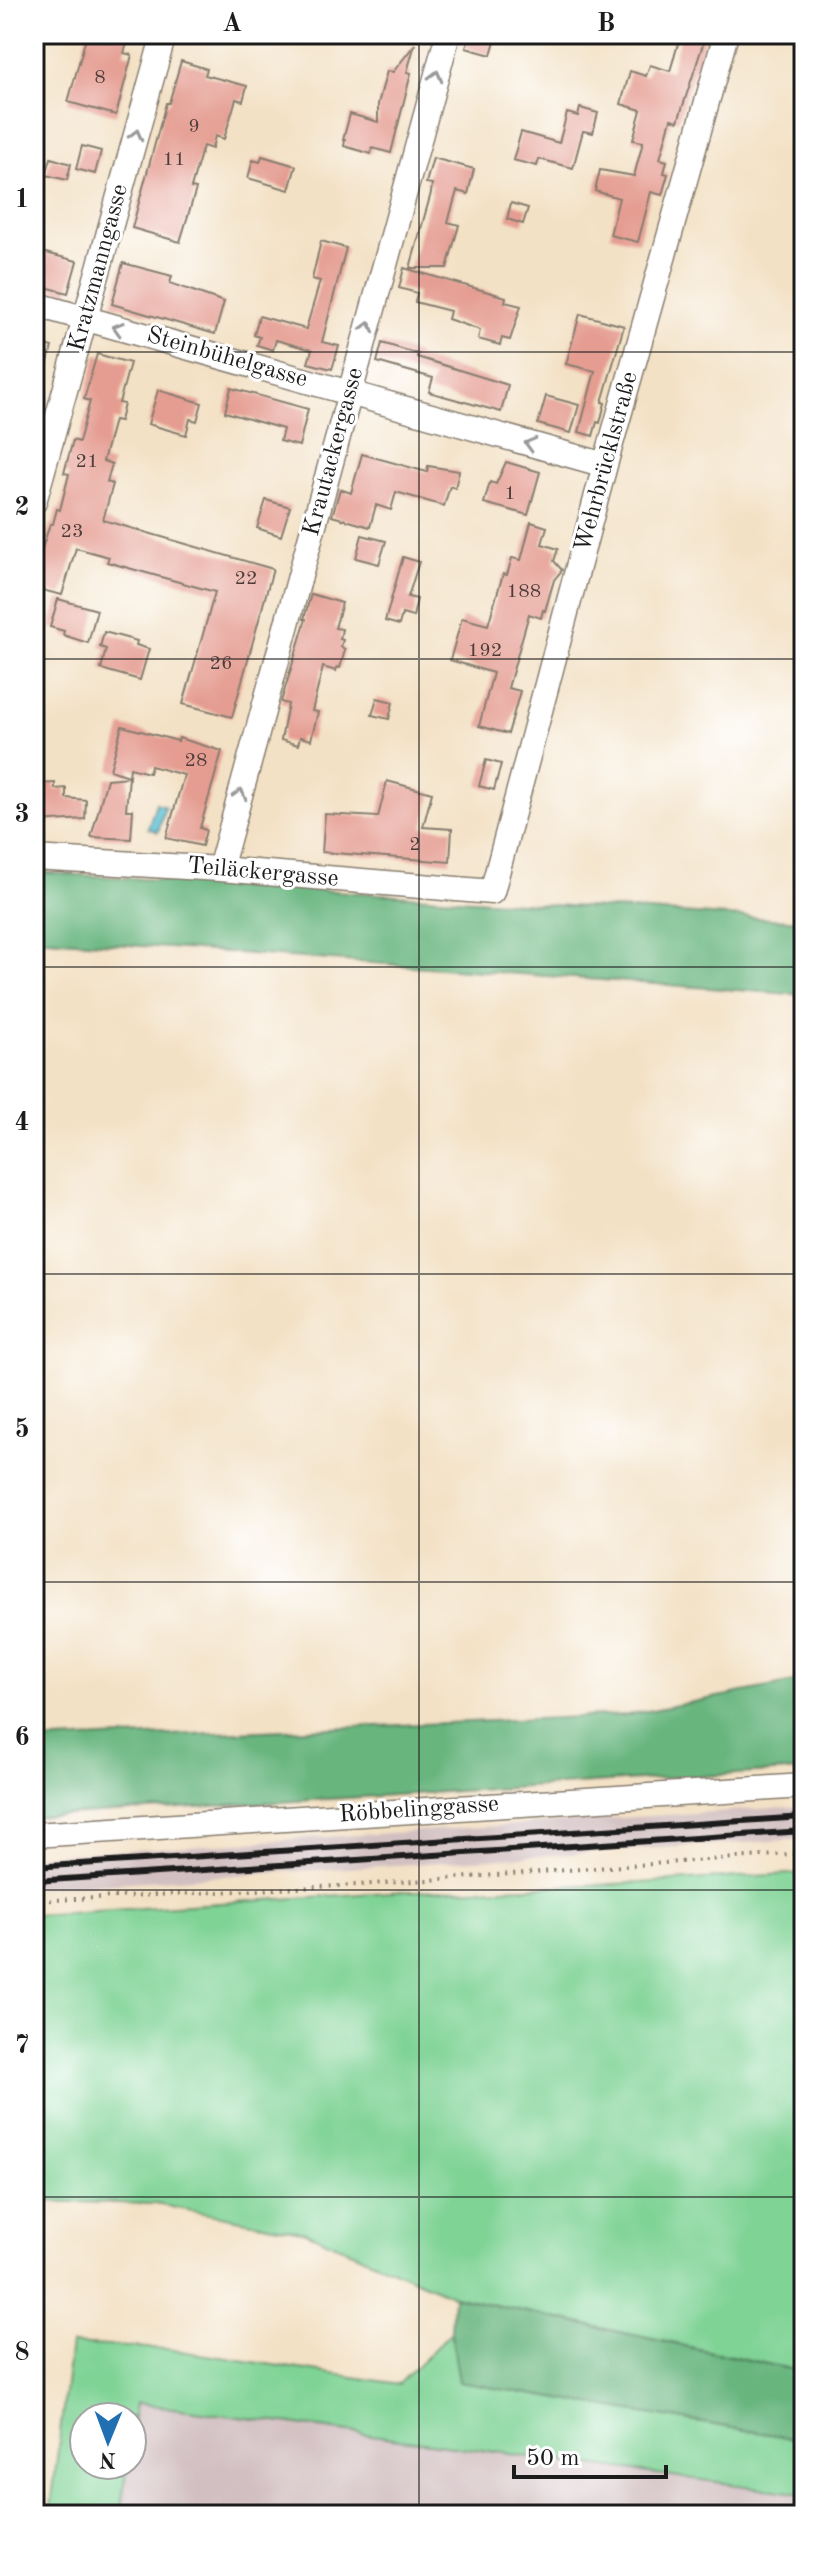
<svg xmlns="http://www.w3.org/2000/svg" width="838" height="2549" font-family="'Old Standard TT',serif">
<rect width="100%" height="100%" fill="#fff"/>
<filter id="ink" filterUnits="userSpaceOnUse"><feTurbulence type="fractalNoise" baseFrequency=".0125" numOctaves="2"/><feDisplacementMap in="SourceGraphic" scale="16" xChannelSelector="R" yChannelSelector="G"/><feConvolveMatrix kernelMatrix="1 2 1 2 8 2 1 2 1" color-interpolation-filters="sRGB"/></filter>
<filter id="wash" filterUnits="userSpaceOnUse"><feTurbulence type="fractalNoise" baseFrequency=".006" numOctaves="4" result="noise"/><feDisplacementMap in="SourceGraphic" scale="32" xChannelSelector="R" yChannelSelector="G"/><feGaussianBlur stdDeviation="1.8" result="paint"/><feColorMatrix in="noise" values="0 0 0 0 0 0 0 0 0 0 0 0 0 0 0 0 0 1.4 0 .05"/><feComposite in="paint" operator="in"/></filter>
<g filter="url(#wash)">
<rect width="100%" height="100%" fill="#f3e1c5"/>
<!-- industrial -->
<path fill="#d2bfc1" d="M804 1806V1839L34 1888V1856Z
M136 2403 804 2494V2515H120L127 2465H132V2430Z"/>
<!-- green -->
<path fill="#7fd395" stroke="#4e7858" stroke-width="2" d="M804 1873V2372L453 2296 306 2232 155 2204 34 2201V1915L389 1892 639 1883Z
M451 2332 460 2382 804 2440V2494L136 2403 132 2430V2417H84V2465H127L120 2515H50L71 2344 167 2349 399 2384Z"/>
<!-- forest -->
<path fill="#67b57e" stroke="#42684d" stroke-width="2" d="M34 872 804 921V995L34 938Z
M804 1680V1770L34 1817V1741L627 1715Z
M453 2296 804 2372V2440L459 2382 451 2332Z"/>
<!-- water -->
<path fill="#54bed0" stroke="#386d76" stroke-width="2" d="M156 803 165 806 158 832 148 828Z"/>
<g id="blocks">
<!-- building -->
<path fill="#e59d92" d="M87 34H130L124 53 132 55 116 115 68 102Z
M470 34 496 37 491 55 466 48Z
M681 34H704L703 37 705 38 678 121 671 119 660 159 667 161 664 173 668 174 662 195 651 192 638 242 610 235 619 198 595 191 600 170 634 176 643 142 633 140 641 110 621 104 630 71 646 76 650 65 670 71Z
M415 44 407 72 411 73 391 153 372 148 371 154 344 146 345 140H343L350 114 378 122V104L387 71 393 72Z
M181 61 207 69 205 75 247 86 243 101 236 99 224 139 215 136 212 149 203 146 191 188 196 189 180 242 132 228 166 103H169Z
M580 108 598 113 593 133 583 131 573 168 539 159 537 166 513 160 521 132 559 143 567 113 578 116Z
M82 146 101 151 95 174 76 169Z
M262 156 296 166 289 190 248 178 253 160 260 162Z
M51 158 71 164 67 180 46 175Z
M433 158 474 169 468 194 457 191 448 222 459 225 447 268H410L431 193 432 184 426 183Z
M511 203 528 208 523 224 507 219Z
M321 241 346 248 322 342 339 346 332 369 308 363 312 350 276 340 273 350 257 345 260 337 254 335 259 316 306 329 320 281 312 279Z
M34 250 77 261 68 293 34 284Z
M123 263 172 276 170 283 224 302 215 334 112 304Z
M404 268 506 297 505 302 521 306 510 340 502 338 500 345 478 339 480 330 448 319 450 311 415 302 417 293 399 288Z
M580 314 624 326 602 402 605 403 600 423 597 422 593 436 579 432 595 371 566 364Z
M34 342 52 347 39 395H34Z
M382 343 418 354 417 357 508 385 501 412 429 392 433 378 377 362Z
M97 354 130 363 119 403 124 404 120 421 114 420 103 461 112 464 107 482 113 484 103 520 273 569 232 717 183 704 215 592 107 562 109 557 76 548 62 595 34 588 39 558 50 524H53L57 509 60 510 69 474 64 473 73 440 79 442 90 401 84 399Z
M231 388 308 409 299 446 280 441 283 429 225 412Z
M158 390 202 403 197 421 190 419 186 435 148 424Z
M546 396 579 405 571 433 538 424Z
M362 454 427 472 428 466 459 471 455 488 450 486 444 506 396 492 391 510 376 505 370 527 332 516 340 489 351 493Z
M506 462 540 472 528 515 484 503 490 482 496 484Z
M266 500 290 507 281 536 257 528Z
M531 522 547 527 542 544 558 549 554 561 562 570 554 580 545 611 543 610 541 618 529 614 508 688 520 691 508 734 479 726 493 673 450 660 462 618 488 625 503 574 507 575 512 558 521 560Z
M362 535 386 541 379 564 356 558Z
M403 557 419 562 408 597 417 599 413 617 402 614 399 625 385 621Z
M311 594 342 603 335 628 342 629 340 639 343 640 341 646 345 650 340 668 337 667 336 671 323 667 312 711 318 712 311 740 300 737 298 745 281 740 288 704 281 702 306 619H304Z
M58 599 97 610 88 643 63 635 64 631 50 627Z
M104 632 137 641 136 645 149 649 140 680 101 669 106 649 100 647Z
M377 698 393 702 389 719 372 715Z
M122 726 178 741 179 738 222 751 200 828 206 830 202 846 166 838 184 775 151 766 149 773 130 768 129 776 110 770Z
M486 760 501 764 494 790 479 786Z
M129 777 126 810H133L131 839 91 837 107 779Z
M387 781 432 793 423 827 452 829 450 862 322 852 325 814 378 817Z
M55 783V789L66 788V798L86 800 85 819 37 822V784Z"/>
</g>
</g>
<g filter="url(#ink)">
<use href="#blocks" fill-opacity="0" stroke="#887e70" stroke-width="2"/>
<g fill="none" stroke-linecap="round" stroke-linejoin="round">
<!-- street casing -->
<g stroke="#887e70" stroke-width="27">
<path id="street" d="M34 304 605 465
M34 502 164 34
M34 858 220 869 492 892 605 465 726 34
M220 869 448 34
M34 1835 804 1786"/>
</g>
<!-- path -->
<path stroke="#887e70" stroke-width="4" stroke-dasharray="2 6" stroke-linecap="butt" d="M34 1901 358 1885 804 1853"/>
<!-- street -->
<use href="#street" stroke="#fff" stroke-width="24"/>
<!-- rail -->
<path stroke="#1c1c1c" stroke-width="6" d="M34 1867 804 1817
M34 1881 804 1831"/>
</g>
<!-- one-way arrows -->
<defs><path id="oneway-chevron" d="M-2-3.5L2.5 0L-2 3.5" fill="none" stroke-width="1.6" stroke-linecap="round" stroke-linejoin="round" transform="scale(2)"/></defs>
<g stroke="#999">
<use href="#oneway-chevron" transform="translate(436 76) rotate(-75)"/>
<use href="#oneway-chevron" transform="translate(136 135) rotate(-75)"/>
<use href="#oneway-chevron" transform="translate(368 327) rotate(-75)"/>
<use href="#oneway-chevron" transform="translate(118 328) rotate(-164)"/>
<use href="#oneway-chevron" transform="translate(530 444) rotate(-164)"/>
<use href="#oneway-chevron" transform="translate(240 794) rotate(-75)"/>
</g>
</g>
<!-- grid -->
<path fill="none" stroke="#1c1c1c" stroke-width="2" stroke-opacity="0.55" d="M419 34V2515M34 352H804M34 659H804M34 967H804M34 1274H804M34 1582H804M34 1890H804M34 2197H804"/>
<g text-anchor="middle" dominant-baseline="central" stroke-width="6" stroke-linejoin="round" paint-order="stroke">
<!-- number labels -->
<g font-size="20" fill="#4e3c3a">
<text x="100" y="78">8</text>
<text x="194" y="127">9</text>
<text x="174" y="160">11</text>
<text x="87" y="462">21</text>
<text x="510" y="494">1</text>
<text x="72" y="532">23</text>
<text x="246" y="579">22</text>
<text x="524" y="592">188</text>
<text x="485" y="651">192</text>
<text x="221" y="664">26</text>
<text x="196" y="761">28</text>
<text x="415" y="845">2</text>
</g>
<!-- street labels -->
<g font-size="24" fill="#1c1c1c" stroke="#fff">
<text transform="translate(99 268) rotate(-75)">Kratzmanngasse</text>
<text transform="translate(227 358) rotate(16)">Steinbühelgasse</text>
<text transform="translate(334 452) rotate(-75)">Krautackergasse</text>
<text transform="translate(607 462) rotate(-75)">Wehrbrücklstraße</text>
<text transform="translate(263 873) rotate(5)">Teiläckergasse</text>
<text transform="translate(419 1810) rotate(-4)">Röbbelinggasse</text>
</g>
</g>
<!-- margin -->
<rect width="838" height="2549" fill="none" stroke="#fff" stroke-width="88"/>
<!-- north arrow -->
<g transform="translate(108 2441) rotate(181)"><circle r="38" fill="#ffffff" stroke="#a4a4a4" stroke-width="2"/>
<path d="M0-6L14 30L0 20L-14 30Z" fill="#1f6fb2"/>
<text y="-12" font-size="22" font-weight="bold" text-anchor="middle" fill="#1c1c1c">N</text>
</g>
<!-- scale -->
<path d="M514 2465v12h152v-12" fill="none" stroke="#1c1c1c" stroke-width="4"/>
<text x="526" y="2465" font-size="24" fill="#1c1c1c" stroke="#ffffff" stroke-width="6" paint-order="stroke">50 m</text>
<rect x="44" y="44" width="750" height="2461" fill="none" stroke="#1c1c1c" stroke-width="3"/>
<g font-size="26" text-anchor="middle" font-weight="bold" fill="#1c1c1c">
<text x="232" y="31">A</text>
<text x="606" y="31">B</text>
<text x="22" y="207">1</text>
<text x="22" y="515">2</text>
<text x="22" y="822">3</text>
<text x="22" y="1130">4</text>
<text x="22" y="1437">5</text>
<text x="22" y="1745">6</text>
<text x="22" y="2053">7</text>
<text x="22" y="2360">8</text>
</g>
</svg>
